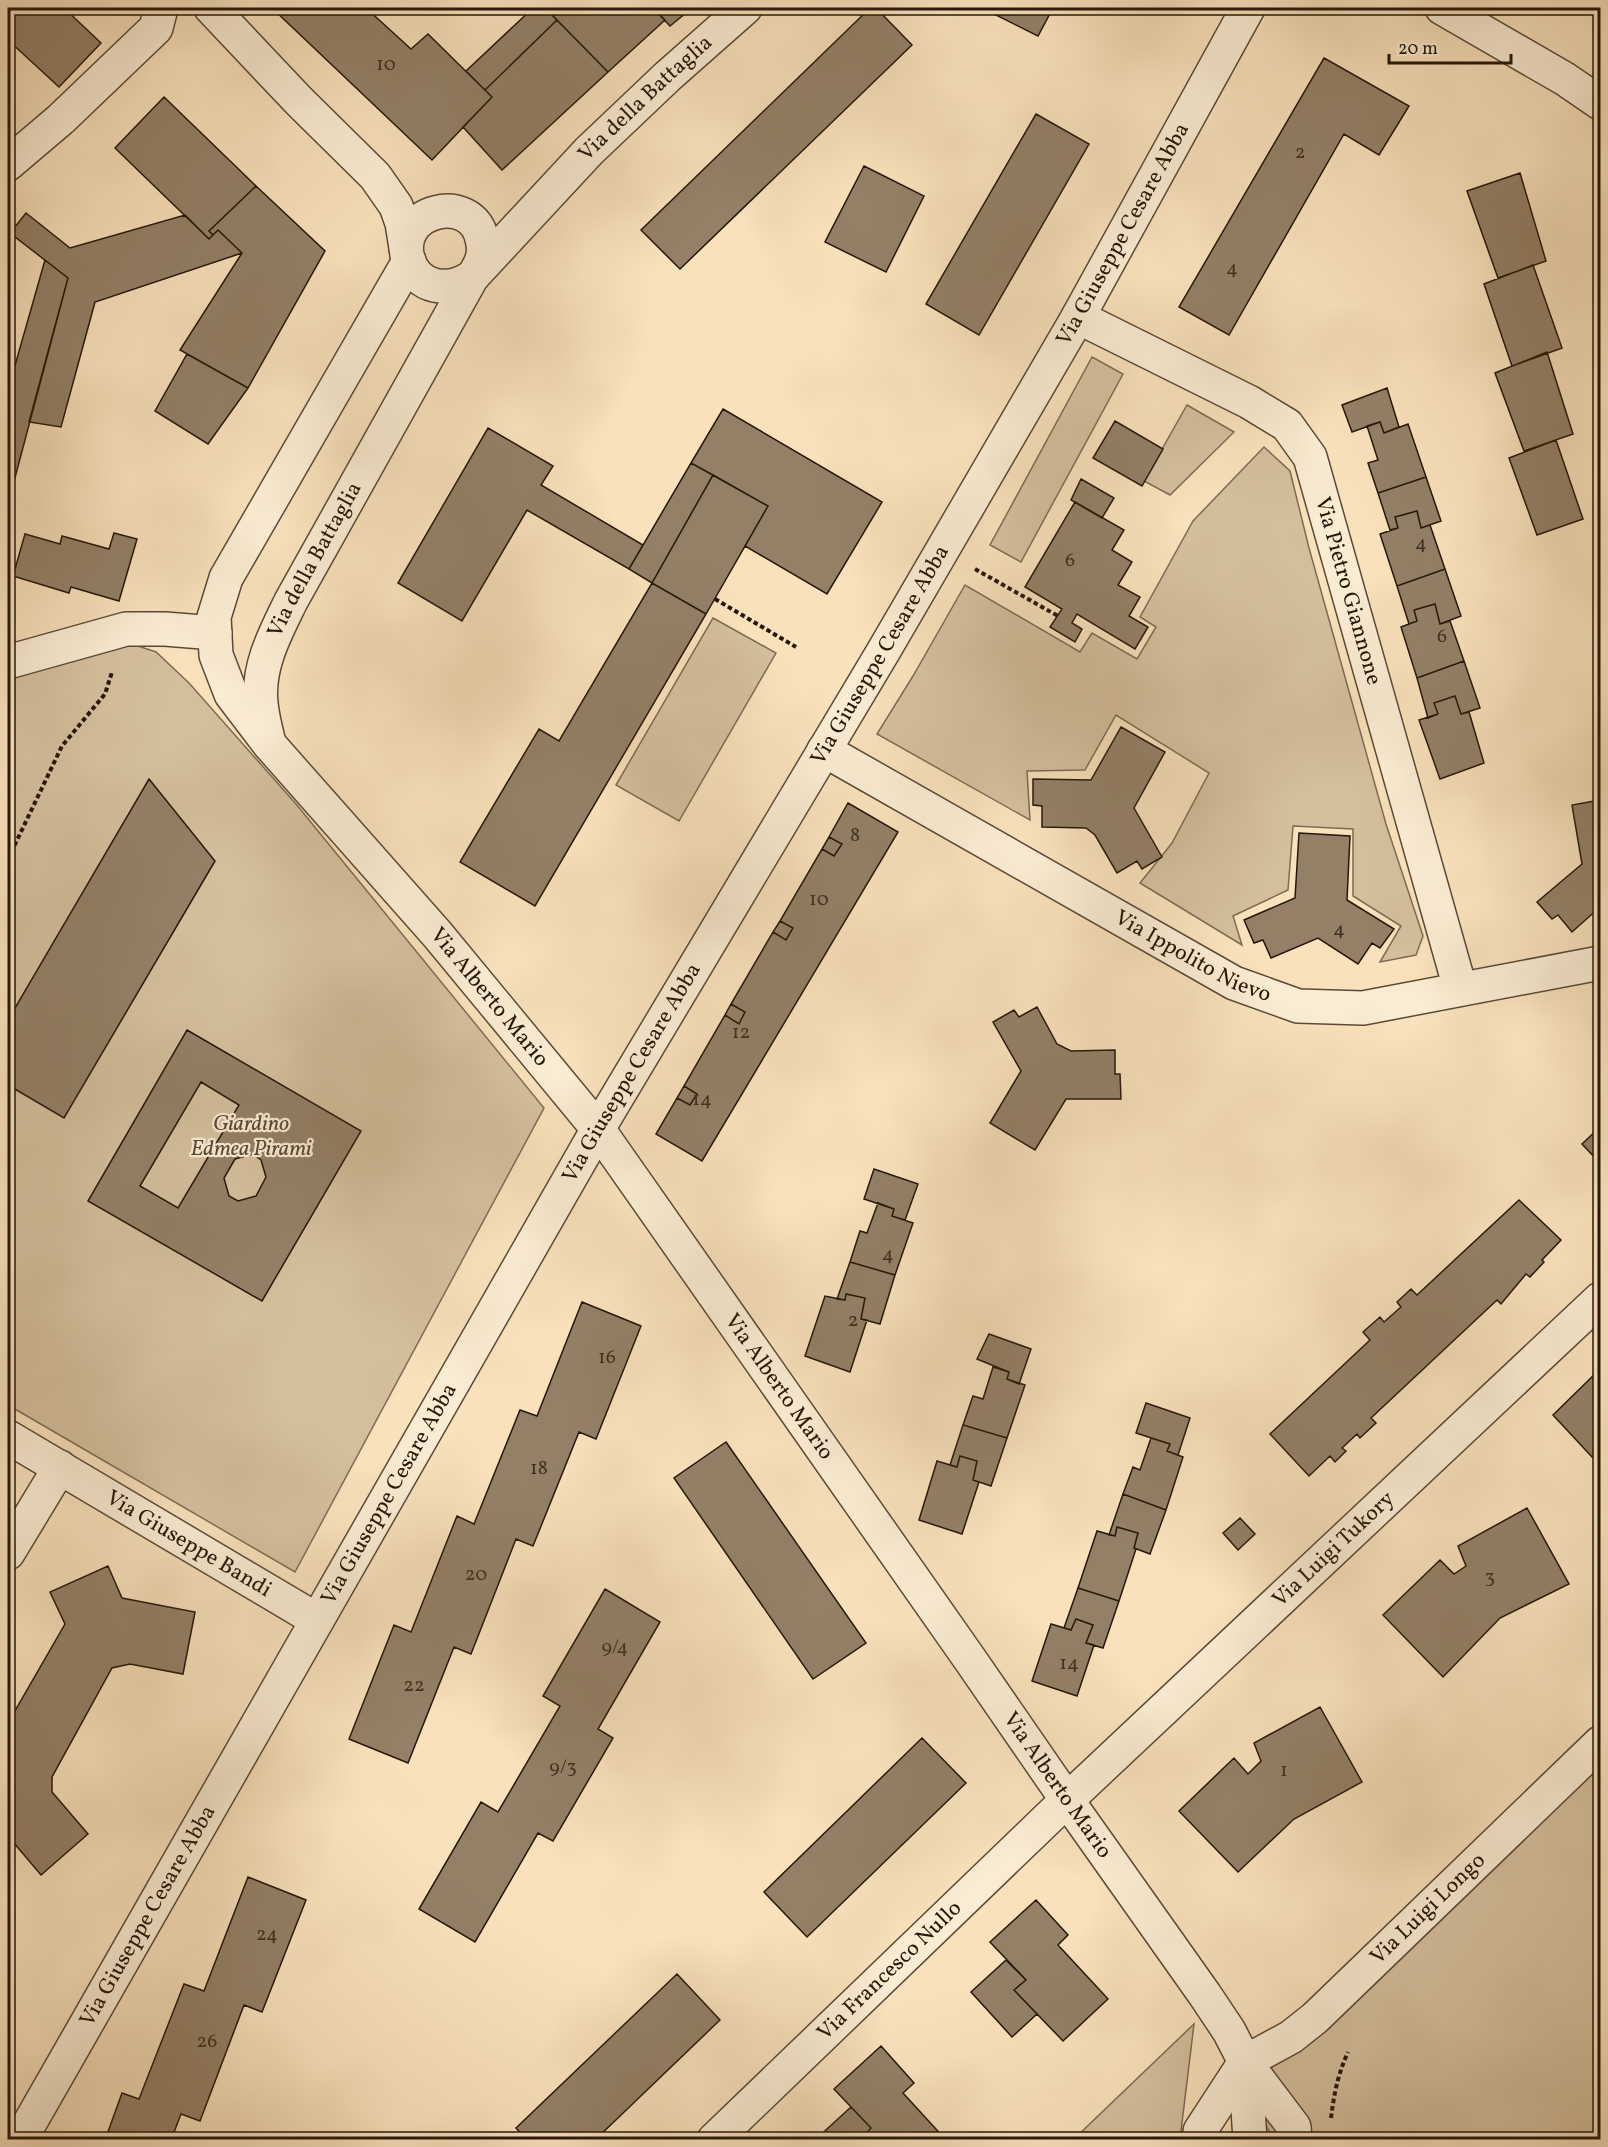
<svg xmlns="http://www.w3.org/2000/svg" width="1608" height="2147" font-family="Vollkorn,serif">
<rect width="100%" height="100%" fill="#f8e1bb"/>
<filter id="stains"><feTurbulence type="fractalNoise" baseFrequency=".00333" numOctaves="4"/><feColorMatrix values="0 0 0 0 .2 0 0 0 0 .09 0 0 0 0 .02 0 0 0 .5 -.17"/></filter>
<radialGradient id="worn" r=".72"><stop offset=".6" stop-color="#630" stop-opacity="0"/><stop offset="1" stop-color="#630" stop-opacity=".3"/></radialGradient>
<!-- green -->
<path fill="#d4bf9d" stroke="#7d6b54" stroke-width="1.5" d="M1092 357 1123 374 1021 562 990 545Z
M1187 405 1234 432 1170 495 1144 481Z
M1264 447 1290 471 1309 548 1386 824 1423 936 1416 955 1380 962 1401 926 1353 896V829L1293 826 1288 890 1233 916 1242 945 1140 883 1172 843 1209 773 1116 715 1085 770 1027 771 1030 820 877 734 913 676 965 585 1080 652 1092 633 1137 659 1156 627 1140 617 1193 521Z
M713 618 776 653 679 821 616 785Z
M132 644 156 652 189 683 296 804 544 1108 295 1572 8 1405V677Z
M1600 1729V2139H1275L1234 2081Z
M1194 2024 1180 2139H1074Z"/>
<!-- building -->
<path fill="#938067" stroke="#26170b" stroke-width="1.5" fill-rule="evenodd" d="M8 8H64L101 43 59 87 8 40Z
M272 8H366L411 49 428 34 492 97 432 160Z
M533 8H545L557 20 485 90 466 71Z
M545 8H653L665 20 608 72Z
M653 8H692L670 26Z
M870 8H876L912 45 680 269 641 230Z
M982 8H1053L1038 36Z
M557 20 608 72 502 170 463 127 492 97 485 90Z
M1324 58 1409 106 1379 155 1344 134 1229 335 1179 307Z
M164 97 256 186 209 231 213 235 209 239 115 148Z
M1036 114 1089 144 979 335 926 304Z
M864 166 924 196 886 272 825 242Z
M1520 173 1546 261 1498 278 1467 191Z
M256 186 325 251 248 388 180 350 242 253 218 230 213 235 209 231Z
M26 213 70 248 185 215 209 239 218 230 242 253 95 302 61 427 29 422 68 278 10 233Z
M45 260 68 278 8 504V390Z
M1533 265 1562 348 1512 366 1484 284Z
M1547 352 1573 434 1524 451 1495 373Z
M187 354 248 388 208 444 155 411Z
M1387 388 1399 427 1384 433 1380 422 1352 432 1342 405Z
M723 409 882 502 827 594 745 546 768 506 691 463Z
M1115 421 1163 449 1142 486 1093 458Z
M1380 422 1384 433 1408 424 1426 477 1378 493 1368 463 1378 460 1367 426Z
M488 428 553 466 541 485 643 545 629 569 527 510 462 621 398 583Z
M1556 440 1583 519 1537 535 1509 458Z
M691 463 713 475 652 583 629 569Z
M713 475 768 506 706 614 652 583Z
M1426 477 1441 521 1421 528 1417 511 1395 517 1398 528 1390 530 1378 493Z
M1081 479 1114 498 1102 518 1071 500Z
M1075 502 1124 530 1112 550 1132 562 1118 585 1140 597 1129 616 1148 627 1135 649 1077 614 1072 623 1082 629 1075 642 1050 627 1062 609 1025 587Z
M1417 511 1421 528 1430 525 1445 569 1397 586 1380 534 1398 528 1395 517Z
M114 533 137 539 119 601 71 587 69 593 13 576 25 534 60 544 62 536 109 549Z
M1445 569 1461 616 1440 624 1435 604 1414 610 1417 621 1409 624 1397 586Z
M652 583 706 614 535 906 460 862 539 729 559 741Z
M1435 604 1440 624 1450 621 1464 661 1417 678 1401 627 1417 621 1414 610Z
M1464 661 1480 708 1461 714 1455 696 1434 703 1438 714 1428 718 1417 678Z
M1455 696 1461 714 1469 712 1484 763 1440 779 1419 720 1438 714 1434 703Z
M1121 727 1165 752 1134 808 1162 857 1142 869 1137 861 1117 873 1095 835 1086 828 1042 827V806L1033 805V779L1091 780Z
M149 779 215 861 64 1118 8 1085V1020Z
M1600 800V907L1572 932 1558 915 1552 919 1537 902 1582 864 1572 805Z
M848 803 898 832 702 1161 656 1134 677 1098 690 1105 697 1094 684 1086 725 1015 739 1024 745 1012 731 1004 773 932 786 940 793 928 780 921 822 849 834 856 842 844 829 837Z
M1299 833 1350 836 1347 900 1394 929 1380 948 1372 943 1358 964 1318 938 1271 958 1263 940 1254 943 1244 920 1295 898Z
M829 837 842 844 834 856 822 849Z
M780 921 793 928 786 940 773 932Z
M731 1004 745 1012 739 1024 725 1015Z
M1037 1007 1057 1044 1071 1051 1115 1050V1074H1120L1121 1099H1066L1035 1150 990 1123 1021 1071 993 1022 1014 1010 1019 1017Z
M187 1030 361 1131 262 1301 88 1201ZM201 1082 239 1105 178 1208 140 1186ZM253 1154 261 1160 266 1177 256 1196 238 1201 229 1196 224 1178 235 1159Z
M684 1086 697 1094 690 1105 677 1098Z
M1600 1127V1163L1582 1144Z
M874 1169 918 1184 905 1220 892 1216 894 1209 864 1199Z
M1519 1200 1561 1240 1542 1260 1544 1262 1530 1277 1526 1274 1501 1304 1497 1300 1371 1418 1376 1423 1360 1438 1357 1434 1342 1448 1346 1451 1335 1462 1330 1456 1309 1476 1270 1434 1370 1340 1363 1332 1380 1317 1384 1322 1401 1307 1397 1302 1411 1289 1417 1295Z
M878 1203 894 1209 892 1216 913 1223 895 1275 850 1262 860 1231 867 1233Z
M850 1262 895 1275 880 1324 861 1319 865 1298 846 1294 845 1300 837 1299Z
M846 1294 865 1298 861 1319 867 1320 850 1372 805 1356 825 1296 845 1300Z
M582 1302 641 1326 596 1439 579 1432 533 1546 516 1539 471 1654 454 1647 408 1763 349 1739 394 1625 411 1632 457 1516 474 1524 520 1410 537 1416Z
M989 1334 1031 1349 1019 1384 1007 1379 1009 1372 977 1359Z
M993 1367 1009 1372 1007 1379 1025 1385 1007 1438 963 1425 973 1396 983 1399Z
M1600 1369V1448L1592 1457 1553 1415Z
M1146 1403 1190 1418 1178 1455 1167 1451 1170 1444 1136 1433Z
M963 1425 1007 1438 991 1486 973 1480 977 1461 960 1456 957 1467 950 1465Z
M1151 1438 1170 1444 1167 1451 1183 1457 1166 1510 1123 1494 1133 1467 1140 1470Z
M726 1442 866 1643 813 1679 674 1478Z
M960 1456 977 1461 973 1480 979 1482 962 1534 919 1520 937 1461 957 1467Z
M1123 1494 1166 1510 1150 1554 1134 1548 1138 1533 1117 1527 1115 1536 1109 1535Z
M1527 1508 1569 1584 1500 1618 1443 1677 1383 1615 1440 1560 1454 1574 1466 1566 1458 1546Z
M1240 1518 1255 1534 1238 1550 1223 1533Z
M1117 1527 1138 1533 1134 1548 1136 1549 1119 1601 1078 1588 1097 1531 1115 1536Z
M108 1566 122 1598 195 1612 183 1674 130 1664 112 1668 52 1777V1792L88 1834 41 1875 8 1836V1723L65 1624 50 1592Z
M1078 1588 1119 1601 1103 1648 1086 1643 1093 1625 1076 1619 1071 1630 1064 1628Z
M605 1589 660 1622 598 1729 613 1738 553 1841 538 1833 475 1942 419 1909 481 1802 498 1812 560 1706 543 1696Z
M1076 1619 1093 1625 1086 1643 1094 1645 1077 1696 1032 1681 1051 1624 1071 1630Z
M1320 1707 1362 1782 1294 1819 1238 1872 1179 1811 1234 1758 1248 1774 1261 1761 1254 1743Z
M922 1738 966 1783 807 1937 764 1892Z
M248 1877 306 1900 262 2012 244 2005 200 2121 181 2114 171 2140H105L122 2093 139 2099 184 1984 204 1991Z
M1036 1900 1068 1935 1058 1945 1108 1999 1063 2041 1014 1990 1026 1980 990 1942Z
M1006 1960 1026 1980 1014 1990 1037 2014 1012 2037 971 1992Z
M677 1974 720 2020 595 2140H527L516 2128Z
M881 2046 914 2083 903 2093 946 2140H863L862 2138 871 2128 834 2089Z
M851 2107 871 2128 862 2138 863 2140H815Z"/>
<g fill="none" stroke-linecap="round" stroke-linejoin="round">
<!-- minor casing -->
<g stroke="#5a4a37" stroke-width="36">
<g id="minor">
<path d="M211 8 299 101 375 176 396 206 402 223 406 248"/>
<path d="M1442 8 1565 79 1600 103"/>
<path d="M8 164 61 119 156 28 161 8"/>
<path id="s1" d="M409 261 226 578 214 617 216 655 231 694 269 744 437 934 598 1129 969 1658 1067 1800 1205 1995 1229 2031 1245 2062 1294 2127 1295 2140"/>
<path d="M472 277C449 293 417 289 408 259 394 210 472 191 482 239 485 251 483 260 477 270"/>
<path id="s2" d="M1078 317 1249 402 1287 425 1310 457 1460 988"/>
<path d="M8 662 126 629H165L215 633"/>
<path id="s3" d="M268 739C265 727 262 715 261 703 257 666 276 632 291 601L472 277 589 151 668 76 745 8"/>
<path id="s4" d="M824 750 1234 983 1298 1006 1363 1008 1600 963"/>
<path id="s5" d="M8 1437 317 1620"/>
<path d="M8 1553 60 1467"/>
<path id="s6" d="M1245 2062 1291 2037 1315 2018 1600 1743"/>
<path d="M1245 2062 1250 2140"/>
<path id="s7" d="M20 2140 598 1129 883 652 1078 317 1248 8"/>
<path id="s8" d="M714 2140 1067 1800 1600 1299"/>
<path d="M1200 2140V2131L1245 2062"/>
</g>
</g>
<!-- path -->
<path stroke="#26170b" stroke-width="4" stroke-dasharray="4.5 3" stroke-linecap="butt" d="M975 569 1058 616
M715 599 796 647
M8 859 62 746 105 694 112 672
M1331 2118C1334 2094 1338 2074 1348 2052"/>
<!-- minor -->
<use href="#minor" stroke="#faecd3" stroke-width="33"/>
</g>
<g text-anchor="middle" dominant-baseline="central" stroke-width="4.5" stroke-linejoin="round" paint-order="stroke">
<!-- number labels -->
<g font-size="20" fill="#413122">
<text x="386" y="65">10</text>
<text x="1300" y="153">2</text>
<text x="1232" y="269">4</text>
<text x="1421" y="544">4</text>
<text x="1070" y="561">6</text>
<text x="1442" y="637">6</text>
<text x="855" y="836">8</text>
<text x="819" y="900">10</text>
<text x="1339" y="930">4</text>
<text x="741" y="1033">12</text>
<text x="702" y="1100">14</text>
<text x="888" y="1255">4</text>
<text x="853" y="1321">2</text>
<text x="607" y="1358">16</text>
<text x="539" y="1469">18</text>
<text x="476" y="1575">20</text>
<text x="1490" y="1578">3</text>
<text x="615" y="1648">9/4</text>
<text x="1069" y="1664">14</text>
<text x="414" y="1686">22</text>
<text x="563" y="1768">9/3</text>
<text x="1284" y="1771">1</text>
<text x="267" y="1935">24</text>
<text x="207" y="2042">26</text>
</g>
<!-- street labels -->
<g font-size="22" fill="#26170b" stroke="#faecd3">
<text stroke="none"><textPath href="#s3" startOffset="765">Via della Battaglia</textPath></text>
<text stroke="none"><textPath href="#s7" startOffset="2202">Via Giuseppe Cesare Abba</textPath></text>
<text stroke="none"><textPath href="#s3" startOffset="192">Via della Battaglia</textPath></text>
<text stroke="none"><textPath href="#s2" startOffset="414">Via Pietro Giannone</textPath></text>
<text stroke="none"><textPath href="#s7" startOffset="1716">Via Giuseppe Cesare Abba</textPath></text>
<text stroke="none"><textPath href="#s4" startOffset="423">Via Ippolito Nievo</textPath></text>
<text stroke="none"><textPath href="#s1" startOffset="885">Via Alberto Mario</textPath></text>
<text stroke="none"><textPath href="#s7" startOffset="1230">Via Giuseppe Cesare Abba</textPath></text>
<text stroke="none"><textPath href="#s1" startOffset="1371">Via Alberto Mario</textPath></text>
<text stroke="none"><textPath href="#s7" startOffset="744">Via Giuseppe Cesare Abba</textPath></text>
<text stroke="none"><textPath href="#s5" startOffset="210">Via Giuseppe Bandi</textPath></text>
<text stroke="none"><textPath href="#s8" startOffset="856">Via Luigi Tukory</textPath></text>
<text stroke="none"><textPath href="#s1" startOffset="1857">Via Alberto Mario</textPath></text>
<text stroke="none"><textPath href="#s6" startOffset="240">Via Luigi Longo</textPath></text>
<text stroke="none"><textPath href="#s7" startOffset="258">Via Giuseppe Cesare Abba</textPath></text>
<text stroke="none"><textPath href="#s8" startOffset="244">Via Francesco Nullo</textPath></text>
</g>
<!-- park labels -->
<g font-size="22" font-style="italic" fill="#5a4937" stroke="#faecd3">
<text x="251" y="1124">Giardino<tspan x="251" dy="25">Edmea Pirami</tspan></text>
</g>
</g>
<!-- margin -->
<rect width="1608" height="2147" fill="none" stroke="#f8e1bb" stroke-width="30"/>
<rect x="9" y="9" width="1590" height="2129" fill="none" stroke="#26170b" stroke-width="3"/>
<rect x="15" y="15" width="1578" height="2117" fill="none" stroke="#26170b" stroke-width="1.5"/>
<!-- scale -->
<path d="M1389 54v9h122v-9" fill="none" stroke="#26170b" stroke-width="3"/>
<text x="1398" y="54" font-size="18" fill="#26170b" stroke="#faecd3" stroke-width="4.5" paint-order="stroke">20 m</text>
<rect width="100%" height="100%" filter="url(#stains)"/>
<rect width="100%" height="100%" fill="url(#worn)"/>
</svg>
